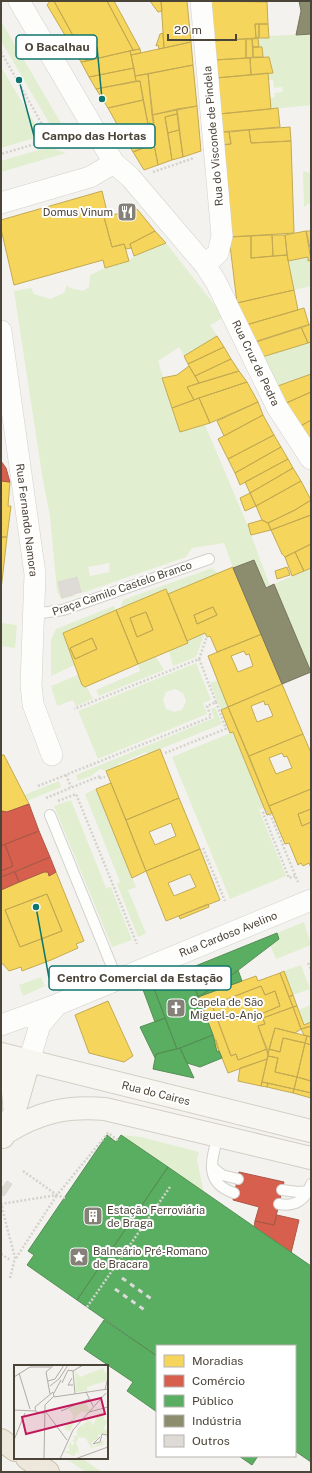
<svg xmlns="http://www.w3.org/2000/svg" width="312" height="1473" font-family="'Public Sans',sans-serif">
<rect width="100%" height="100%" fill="#f4f2ee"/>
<!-- green -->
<path fill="#e1eecf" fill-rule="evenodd" d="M1 21 71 140 55 133 1 41Z
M311 34V105L271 109 270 98 275 97 274 93 283 92 282 87 274 88 273 80H269L268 73 273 72 269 57H263L262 47H259L258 38H269V36Z
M1 67 40 132 38 137 1 148Z
M49 147 66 153 1 172V161Z
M303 171 311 173V202L304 207Z
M166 243 224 317 210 325 217 336 184 356 179 347 158 361 180 432 205 425 247 524 270 586 266 588 254 560 233 568 224 543 192 548 186 557 79 594 81 592 77 577 58 582 62 597 74 594 75 596 61 599 57 591 50 516 43 481 14 291 31 288 34 294 50 299 64 293 67 285 70 288 83 291 89 287 90 275 105 268 129 261 134 256ZM109 563 110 572 90 576 88 567Z
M308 257V260H311V286L294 290 288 261Z
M311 342V374L275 387 262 357Z
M212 568 218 573 168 594 166 589 122 607 121 605 123 600Z
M311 568V672L274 584Z
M114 606 116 610 63 633 75 665 51 676V640L56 629Z
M1 623 17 625 15 648 1 646Z
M205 633 196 657 173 666 169 651Z
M156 657 164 670 99 696 96 690 140 671 138 664Z
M196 663 211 700 203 703 207 714 98 759 78 711ZM175 689 183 693 186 701 182 710 174 712 166 709 163 700 166 692Z
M78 675 82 685 86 686 93 699 76 706 73 700 57 706 51 686Z
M218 680 228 707 221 710 210 683Z
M215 707 222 724 148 754 146 752 118 764 119 766 106 771 100 769 91 776 78 781 76 775 214 718 211 709Z
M233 732 264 808 259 810 286 876 230 899 172 757Z
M59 781 61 787 27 801 24 795Z
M96 789 136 887 128 890 146 933 138 937 117 884 120 882 85 794Z
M71 800 106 888 111 887 132 940 112 947 54 806Z
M304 922 311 945 276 959 270 945 277 933Z
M301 965 310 989 293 995 284 971Z
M41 977 45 986 23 996 19 985Z
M311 1005V1022L304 1025 298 1010Z
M121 1135 141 1137 199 1152 197 1160 204 1193Z
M65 1458H81L102 1472H86Z"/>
<!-- homes -->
<path fill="#f6d55c" stroke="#c3aa52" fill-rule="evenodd" d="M50 1H54L87 61 81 62 47 5Z
M54 1H107L133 50 87 61Z
M107 1H114L140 49 133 50Z
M150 1H161L162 11 158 12Z
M161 1H187L191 42 164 48Z
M209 1 267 2 268 24H255L256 38 212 41Z
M255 24H259V38H256Z
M259 24H268L269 38H259Z
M163 33 164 48 159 49 158 45 156 46 160 34Z
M258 38 259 47H253L252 39Z
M246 39H252L253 57 246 58Z
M246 39V58L214 60 212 41Z
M191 42 193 65 135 76 131 55Z
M253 47H262L263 57H253Z
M140 49 141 53 131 55 130 51Z
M130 51 134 68 89 77 81 62Z
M269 57 273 73 251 75 250 58Z
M250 58 251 75 216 78 214 60Z
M193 65 197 106 152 115 148 74Z
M134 68 136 81 96 89 89 77Z
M268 73 271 109 219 114 216 78Z
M148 74 155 133 152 134 150 123 148 124 140 81H136L135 76Z
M140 81 143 100 108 108 96 89Z
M143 100 148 124 123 135 108 108Z
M197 106 201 151 183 157 177 109Z
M278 108 280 127 220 132 219 114Z
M177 109V114L165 117 172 160 158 165 152 134 155 133 152 115Z
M177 114 179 130 168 133 165 117Z
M150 123 154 144 133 152 123 135Z
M290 127 291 141 251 143 249 130Z
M179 130 183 157 172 160 168 133Z
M249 130 251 143 291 141 294 233 229 237 221 145 231 144 229 132Z
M220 132H229L231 144 221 145Z
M154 144 158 165 144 170 133 152Z
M102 191 108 216 104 217 112 247 124 244 129 261 105 268 103 260 14 285 1 229V220Z
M137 209 155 231 130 244 131 248 126 249 124 244 112 247 104 217Z
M155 231 166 243 134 256 130 244Z
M306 231H311V252Z
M306 231 311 260 308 261V257L288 261 285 235Z
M272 235H285L287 255 273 256Z
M272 235 273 256 251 258V236Z
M251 236V258L287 255 294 290 237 303 229 237Z
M294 290 298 310 246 325 237 303Z
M304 308 309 325 253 343 246 325Z
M311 324V342L308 343 301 327Z
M301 327 308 343 262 357 254 342Z
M217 336 224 347 188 364 184 356Z
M224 347 231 359 195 376 188 364Z
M231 359 239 371 199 383 195 376Z
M189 366 199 383 187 387 194 400 172 408 162 378 177 375Z
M239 371 247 382 199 398 194 400 187 387Z
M311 374V392L284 404 275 387Z
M247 382 258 402 210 423 199 398Z
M311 392V420L299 427 284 404Z
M199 398 210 423 180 432 172 408Z
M258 402 263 415 224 436 217 421Z
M263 415 274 435 228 459 218 439Z
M311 420V444L299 427Z
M274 435 281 447 235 473 228 459Z
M281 447 288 459 240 485 235 473Z
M288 459 293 468 250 493 245 482Z
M293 468 301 481 256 506 250 493Z
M1 481 10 482 8 506H11L7 537H1Z
M301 481 311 500 295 510 268 523 262 520 256 506Z
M250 493 256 506 245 511 240 498Z
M311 500V515L271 530 268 523 295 510Z
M311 515V544L285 557 282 554 271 530Z
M262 520 268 523 271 530 251 535 248 524Z
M1 537H7L1 590Z
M311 544V568L304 571 295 552Z
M295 552 304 571 292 576 285 557Z
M233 567 262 634 217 652 210 636 207 637 205 633 187 641 168 594ZM213 607 217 615 197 624 194 615Z
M287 567 290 575 277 579 275 571Z
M166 589 188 643 138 664 116 610ZM146 612 153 630 137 637 130 618Z
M213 607 217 615 197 624 194 615Z
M116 610 138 664 85 687 82 685 63 633ZM92 638 97 649 75 659 70 648Z
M146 612 153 630 137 637 130 618Z
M262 634 282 684 228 707 208 656ZM244 651 246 655 249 654 253 666 238 672 231 656Z
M92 638 97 649 75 659 70 648Z
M282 684 303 734 249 756 228 707ZM264 701 265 705 268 704 273 716 257 722 251 706Z
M228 707 269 806 272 813 270 814 267 815 233 732 230 733 221 710Z
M303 734 311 753V789L269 806 249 756ZM282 753 284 757 287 756 292 768 276 774 269 758Z
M160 749 179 798 126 820 106 771Z
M1 755H4L29 804 7 812 1 811Z
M111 783 146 871 132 878 96 789Z
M311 789V809L298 814 302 826 311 822V868L309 863 303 866 301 863 298 865 289 843 285 844 269 806Z
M179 798 200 849 146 871 126 820ZM171 823 176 836 155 845 149 832Z
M311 809V822L302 826 298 814Z
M200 849 220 900 166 921 146 871ZM190 874 196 887 174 896 168 883Z
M44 872H48L49 876 56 872 84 941 76 944 78 948 51 960 22 971 21 967 9 971 1 962V890ZM47 894 62 931 20 947 5 910Z
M47 894 62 931 20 947 5 910Z
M208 904 209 907 180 919 179 916Z
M284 971 293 995 289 997 280 973Z
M280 973 293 1007 263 1018 261 1014 280 1006 275 991 265 995 261 986 212 1005 231 1056 236 1054 238 1060 267 1049 268 1054 267 1059 228 1073 198 997 256 976 258 981Z
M261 986 265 995 275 991 280 1006 261 1014 265 1024 258 1026 267 1049 238 1060 236 1054 231 1056 212 1005Z
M293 995 297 1006 293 1007 289 997Z
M108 1001 133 1056 124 1062 89 1053 75 1015Z
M297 1006 304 1025 311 1022V1026L301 1029 293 1007Z
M293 1007 301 1029 295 1033 275 1028 268 1054 258 1026 265 1024 263 1018Z
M311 1026V1037L304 1035 301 1029Z
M275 1028 307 1036 305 1043 283 1038 280 1052 269 1049Z
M307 1036 311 1037V1045L305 1043Z
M283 1038 305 1043 297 1077 275 1072 278 1058 268 1056 269 1049 280 1052Z
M213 1040H216L219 1051 217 1052Z
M305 1043 311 1045V1081L297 1077Z
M268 1056 278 1058 275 1072 297 1077 294 1089 262 1082Z
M267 1059 261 1086 238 1081 240 1068Z
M297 1077 311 1081V1093L294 1089Z
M262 1082 268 1083 267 1087 261 1086Z
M268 1083 294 1089 293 1093 267 1087Z
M294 1089 311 1093V1098L293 1093Z"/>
<!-- shops -->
<path fill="#d6604d" stroke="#ac5847" d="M1 461 6 468 10 482 1 481Z
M29 804 39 831 1 846V811L7 812Z
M39 831 50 857 1 877V871L13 866 5 844Z
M5 844 13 866 1 871V846Z
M50 857 56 872 49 876 48 872H44L19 882 15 872Z
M15 872 19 882 1 890V877Z
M239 1172 284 1182 274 1225 255 1221 259 1207 233 1200Z
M277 1215 299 1220 291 1253 254 1227 255 1221 274 1225Z"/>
<!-- public -->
<path fill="#5aae61" stroke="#568e55" d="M277 933 279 939 224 981 198 997 188 969Z
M188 969 213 1035 177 1049 152 983Z
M238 970 242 981 198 997 224 981Z
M152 983 165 1018 155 1022 142 987Z
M165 1018 177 1049 156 1054 155 1058 140 1027Z
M213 1035 217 1052 219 1051 222 1058 200 1067 187 1063 180 1048Z
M180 1048 194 1078 153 1069 156 1054Z
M107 1135 116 1142 121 1135 168 1167 77 1300 27 1265 34 1255 28 1251Z
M168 1167 311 1266V1462L295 1451V1346H157V1356L77 1300Z
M104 1320 157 1356V1412L127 1391 133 1382 84 1349Z
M239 1456H258L252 1465Z"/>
<!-- industry -->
<path fill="#8c8c6e" stroke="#78765e" d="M299 1H311V34L296 35 301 11Z
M254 560 266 588 274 584 311 672 282 684 233 568Z"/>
<!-- building -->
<path fill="#dedbd6" stroke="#dcd9d4" d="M77 577 81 592 62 598 58 582Z
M7 1181 12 1184 4 1196 1 1194V1189Z"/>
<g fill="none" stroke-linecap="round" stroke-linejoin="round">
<!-- lane casing -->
<g stroke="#d2d0cb" stroke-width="12">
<path id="lane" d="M34 614 63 610 209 559
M50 815 117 979
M218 1136C211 1160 204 1183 234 1193
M212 1167 222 1175 238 1179
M282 1190 298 1192 309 1191
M279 1204C295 1207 306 1200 311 1184"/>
</g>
<!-- street casing -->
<g stroke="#d2d0cb" stroke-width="22">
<path id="street" d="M19 1 114 163 130 177 205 265 216 282 277 407 311 459
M201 1 222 236 218 253 205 265
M1 203 90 177 114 163
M1 331 35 574 31 685 33 704 52 755
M1 1025 56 1005 311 900
M29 1061 40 1025 56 1006"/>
</g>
<!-- secondary casing -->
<g stroke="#d3cfc5" stroke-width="24">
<path id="secondary" d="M1 1054 311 1131
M1 1063C9 1076 15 1091 14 1106
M7 1132C40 1112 66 1106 105 1109L311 1158
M3 1137 14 1113 29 1061"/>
</g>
<!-- highway casing -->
<g stroke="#ccbfa9" stroke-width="24">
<path id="highway" d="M1 1440 15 1450
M27 1458 48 1472"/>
</g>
<!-- path -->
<path stroke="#d3d2cc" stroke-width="2.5" stroke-dasharray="2 2" stroke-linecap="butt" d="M1 52 47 133 45 141 42 142 1 154
M47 137 71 148 80 147
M153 172 194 158
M199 659 207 636
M216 702 226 729
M165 753 228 728
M66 775 71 787
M38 786 211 717 207 706 216 702 199 659 74 709
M46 798 100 776V778L105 777
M58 801 76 794 137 944
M268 811 263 813 289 878 295 876
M270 814 298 882
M203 848 225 901
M308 963 311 969
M23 1171 57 1195 108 1133 118 1140
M1 1254 10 1260
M16 1258 57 1195
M10 1278 15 1258 1 1204 57 1195 65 1198
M87 1307 170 1187"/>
<!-- lane -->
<use href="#lane" stroke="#fdfdfc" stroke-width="10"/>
<!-- street -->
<use href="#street" stroke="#fdfdfc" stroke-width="21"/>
<!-- secondary -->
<use href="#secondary" stroke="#f7f6f1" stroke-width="22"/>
<!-- highway -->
<use href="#highway" stroke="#ede8db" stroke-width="22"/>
<!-- rail -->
<path stroke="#dbdbda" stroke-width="3" stroke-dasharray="5 5" stroke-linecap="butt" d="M122 1278 153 1300
M115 1289 146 1311"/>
</g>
<!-- icons -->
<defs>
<g id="restaurant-square" transform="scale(1)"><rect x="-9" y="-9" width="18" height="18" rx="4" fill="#868178" stroke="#fff"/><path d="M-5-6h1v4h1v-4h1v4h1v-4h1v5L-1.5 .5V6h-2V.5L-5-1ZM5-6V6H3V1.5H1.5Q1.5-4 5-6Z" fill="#fff"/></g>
<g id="church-square" transform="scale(1)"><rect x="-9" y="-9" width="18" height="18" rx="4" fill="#868178" stroke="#fff"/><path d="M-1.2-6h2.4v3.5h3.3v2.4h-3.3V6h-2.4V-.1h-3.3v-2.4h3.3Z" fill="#fff"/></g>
<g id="building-square" transform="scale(1)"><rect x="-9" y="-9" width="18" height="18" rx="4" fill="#868178" stroke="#fff"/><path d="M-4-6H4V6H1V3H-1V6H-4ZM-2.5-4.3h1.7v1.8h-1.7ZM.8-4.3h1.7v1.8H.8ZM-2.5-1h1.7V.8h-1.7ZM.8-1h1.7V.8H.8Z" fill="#fff"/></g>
<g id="sight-square" transform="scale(1)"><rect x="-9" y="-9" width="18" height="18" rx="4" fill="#868178" stroke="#fff"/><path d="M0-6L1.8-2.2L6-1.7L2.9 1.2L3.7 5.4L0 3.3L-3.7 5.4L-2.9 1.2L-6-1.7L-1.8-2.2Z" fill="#fff"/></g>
</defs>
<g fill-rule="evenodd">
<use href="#restaurant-square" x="127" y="212"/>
<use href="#church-square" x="176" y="1008"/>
<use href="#building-square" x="93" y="1216"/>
<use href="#sight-square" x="79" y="1257"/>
</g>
<g text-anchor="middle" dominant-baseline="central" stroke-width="4" stroke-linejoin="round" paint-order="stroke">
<!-- street labels -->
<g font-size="11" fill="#4b4439" stroke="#fff">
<text transform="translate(213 136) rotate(-95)">Rua do Visconde de Pindela</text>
<text transform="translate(256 363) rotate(64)">Rua Cruz de Pedra</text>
<text transform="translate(27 520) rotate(83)">Rua Fernando Namora</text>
<text transform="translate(122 588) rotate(-19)">Praça Camilo Castelo Branco</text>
<text transform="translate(228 934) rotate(-22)">Rua Cardoso Avelino</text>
<text transform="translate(156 1093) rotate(14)">Rua do Caires</text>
</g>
<!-- poi labels -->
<g font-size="11" fill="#4b4439" stroke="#fff" text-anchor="start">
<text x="113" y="212" text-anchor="end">Domus Vinum</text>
<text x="190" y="1002">Capela de São<tspan x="190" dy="13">Miguel-o-Anjo</tspan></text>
<text x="107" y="1210">Estação Ferroviária<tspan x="107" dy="13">de Braga</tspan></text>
<text x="93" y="1251">Balneário Pré-Romano<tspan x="93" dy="13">de Bracara</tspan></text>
</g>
</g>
<!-- overview -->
<g transform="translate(14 1365)">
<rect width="94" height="94" fill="#f4f2ee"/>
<path d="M89 3 91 8 94 7 92 16 73 22V26L62 27 61 6 66 12ZM71 37 76 45 73 49 69 46 66 48 59 55 60 57 56 66 52 65 50 63 60 52 55 44ZM88 47 91 56 94 55 89 64 93 65V69L84 70V73L77 78 79 82 90 75 89 80 77 83 72 73 65 72 62 77 65 87V90L63 86 60 91 48 86H56L54 81 57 77 58 82 61 77 58 76 61 73 59 71H63V65L67 60 72 63 68 60 73 57 70 53 76 57V54L79 61 84 49Z" fill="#e1eecf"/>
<path fill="none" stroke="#b0aca6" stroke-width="1" d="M5 8 16 44M0 12 16 2H37M58 13 54 20H59M34 16 41 14 50 0M48 18 54 5 59 6M36 21 45 14 54 0M91 25 94 12M72 27 79 41M40 28 47 15M36 29 32 7 40 0M61 29 59 6 69 0M40 32 94 24M0 45 21 46M47 46 75 34M32 47 53 75M75 47 94 42M30 48 22 47 21 42 39 27 40 31 31 40 30 94M94 66V94M86 72 79 79 86 77 88 69 93 70M0 75 11 48M46 94 59 65 92 28M61 94 94 82"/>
<path fill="#c2185b" fill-opacity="0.15" stroke="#c2185b" stroke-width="2" d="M87 33 91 49 12 69 8 52Z"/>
<rect width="94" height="94" fill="none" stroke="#4b4439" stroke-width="2"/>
</g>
<!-- callouts -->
<path fill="none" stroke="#0f766e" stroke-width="1.5" d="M102 99L97 47M19 80L34 136M36 907L49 978"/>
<g fill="#0f766e" stroke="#fff" stroke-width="1.5">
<circle cx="102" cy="99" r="4"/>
<circle cx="19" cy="80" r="4"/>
<circle cx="36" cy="907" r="4"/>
</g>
<g fill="#fff" stroke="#0f766e" stroke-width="1.5">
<rect x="16" y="35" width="81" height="24" rx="4"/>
<rect x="34" y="124" width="121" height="24" rx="4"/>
<rect x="49" y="966" width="182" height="24" rx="4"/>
</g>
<g font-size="12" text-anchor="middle" font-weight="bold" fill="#4b4439">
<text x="57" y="51">O Bacalhau</text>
<text x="94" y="140">Campo das Hortas</text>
<text x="140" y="982">Centro Comercial da Estação</text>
</g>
<!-- border -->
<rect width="312" height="1473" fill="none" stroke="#4b4439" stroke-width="4"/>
<!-- legend -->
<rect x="156" y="1345" width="140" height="112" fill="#ffffff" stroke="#b7b4b0"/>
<rect x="164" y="1355" width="20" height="12" fill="#f6d55c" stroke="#b7b4b0"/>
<text x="192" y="1365" font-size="12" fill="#4b4439">Moradias</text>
<rect x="164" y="1375" width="20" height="12" fill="#d6604d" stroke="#b7b4b0"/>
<text x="192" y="1385" font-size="12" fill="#4b4439">Comércio</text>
<rect x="164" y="1395" width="20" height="12" fill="#5aae61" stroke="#b7b4b0"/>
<text x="192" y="1405" font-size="12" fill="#4b4439">Público</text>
<rect x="164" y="1415" width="20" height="12" fill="#8c8c6e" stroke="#b7b4b0"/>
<text x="192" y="1425" font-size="12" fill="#4b4439">Indústria</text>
<rect x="164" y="1435" width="20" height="12" fill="#dedbd6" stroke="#b7b4b0"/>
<text x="192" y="1445" font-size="12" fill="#4b4439">Outros</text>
<!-- scale -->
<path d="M168 34v6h68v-6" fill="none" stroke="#4b4439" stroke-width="2"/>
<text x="174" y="34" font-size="12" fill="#4b4439" stroke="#ffffff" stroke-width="3" paint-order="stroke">20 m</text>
</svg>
